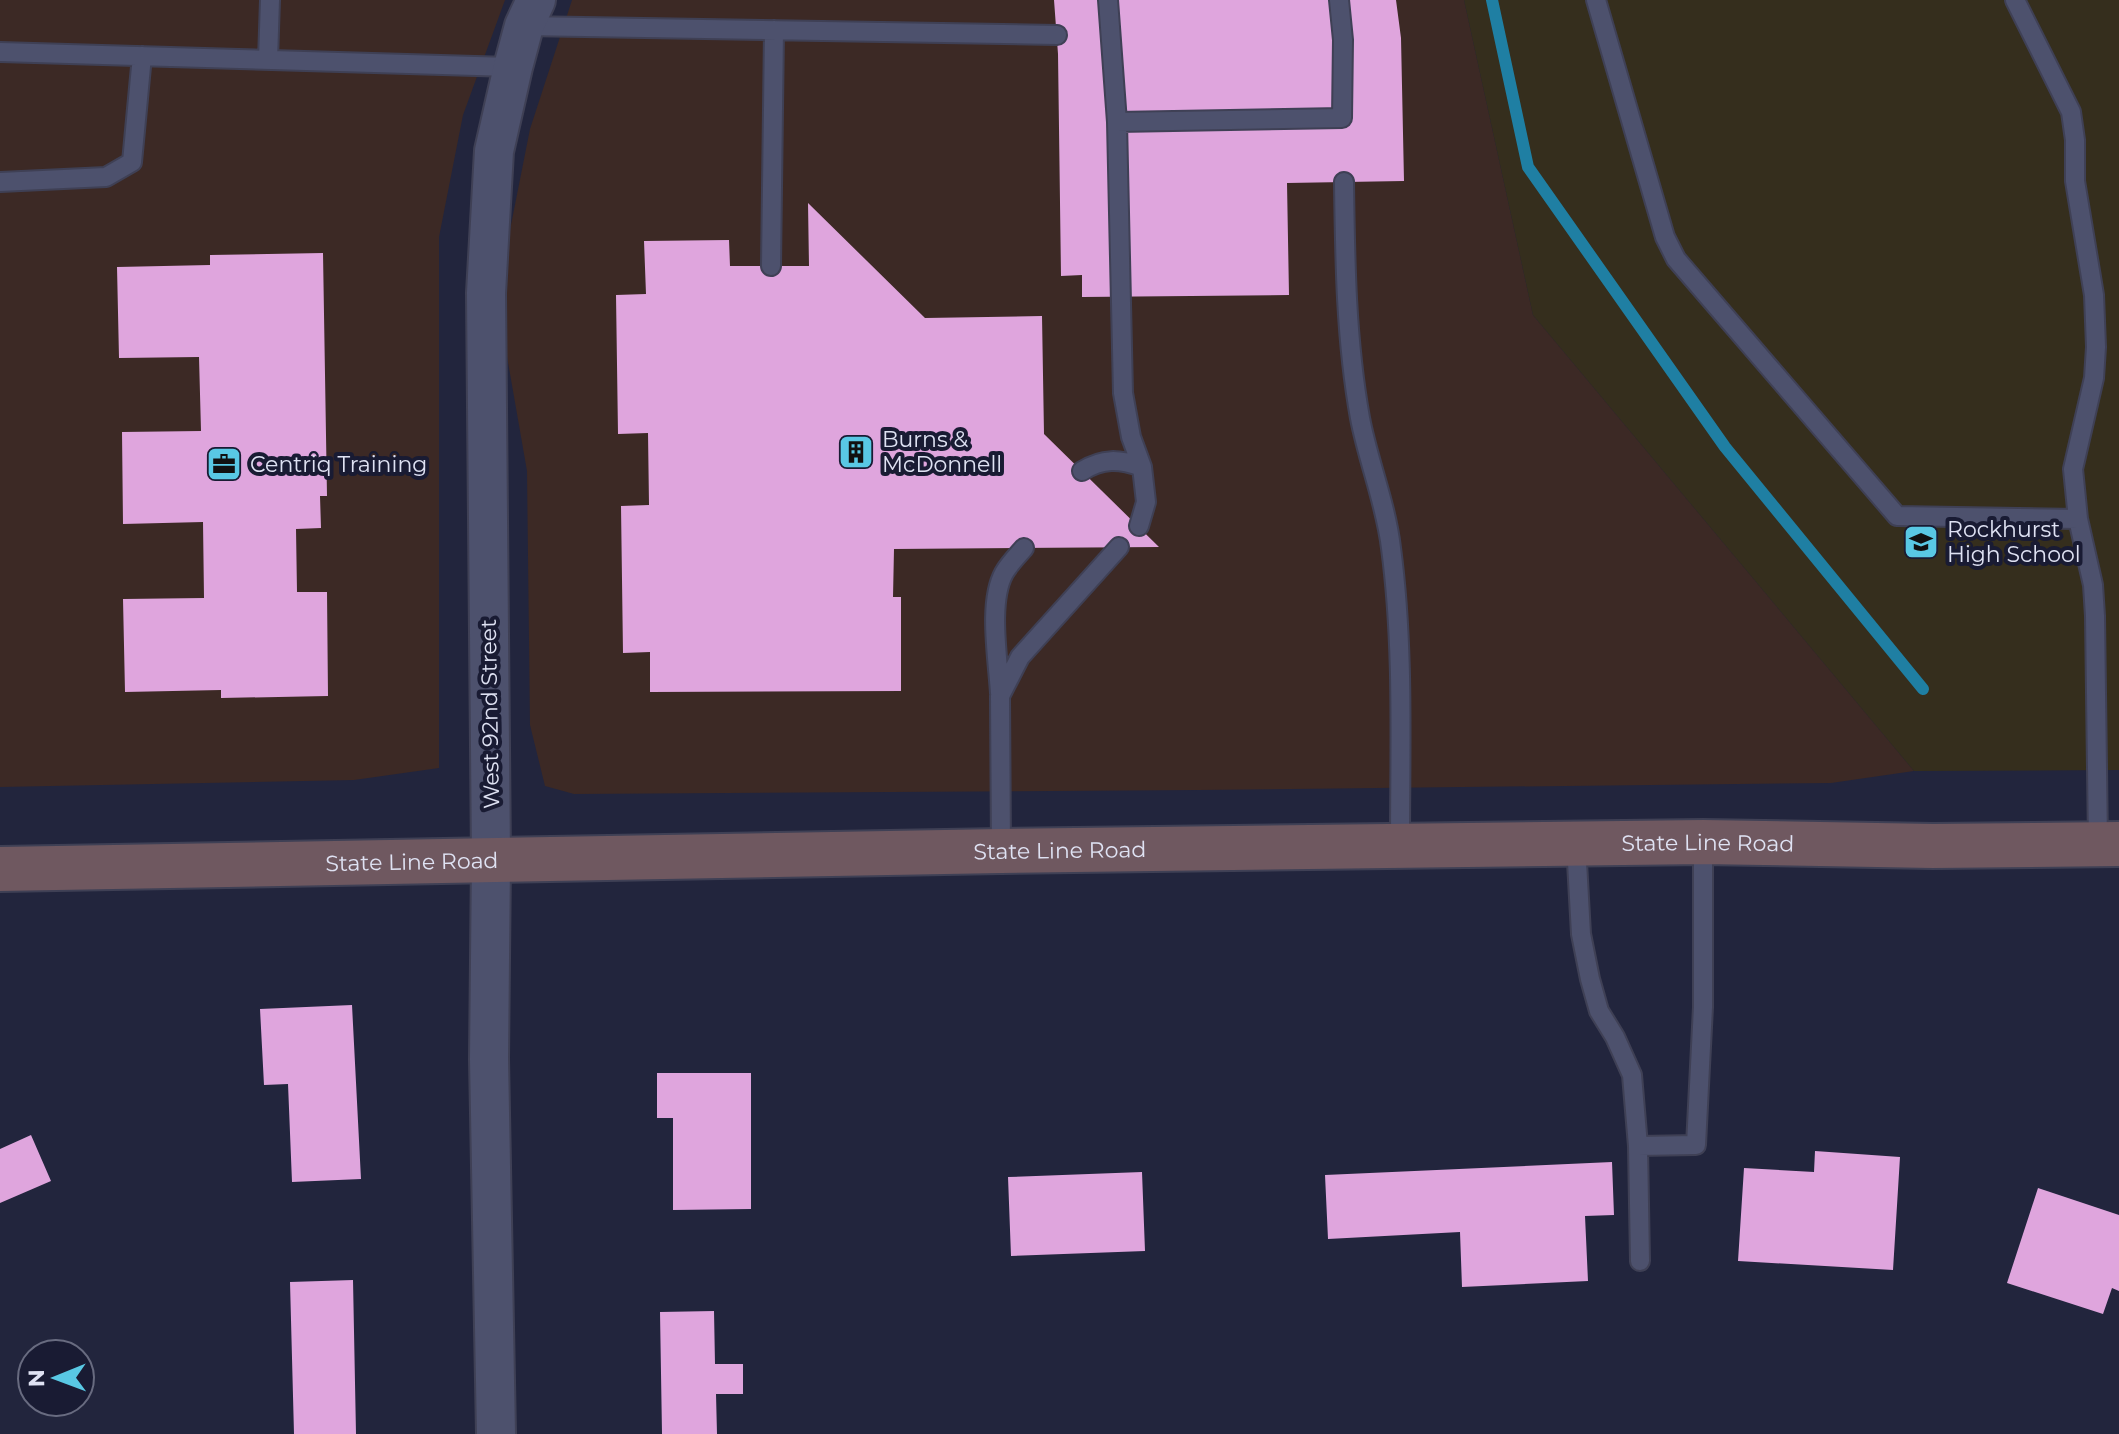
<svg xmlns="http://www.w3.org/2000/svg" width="2119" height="1434" font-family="Montserrat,sans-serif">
<rect width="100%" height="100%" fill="#22253d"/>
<!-- commercial -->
<path fill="#3c2925" d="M0 0H505L463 115 439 237V768L354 780 0 787Z
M572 0H1464L1533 315 1914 771 1831 783 1198 790 574 794 545 786 530 725 527 471 505 345 507 245 530 129Z"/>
<!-- education -->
<path fill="#352e1d" d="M1464 0H2119V770L1914 771 1533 315Z"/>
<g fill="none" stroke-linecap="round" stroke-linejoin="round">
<!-- stream -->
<path stroke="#1f7fa3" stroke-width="12" d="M1492 0 1528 167 1725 447 1923 689"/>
</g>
<!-- building -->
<path fill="#dfa5dd" d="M1054 0H1396L1401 38 1404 181 1287 183 1289 295 1082 297V275L1061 276 1058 54Z
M808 203 925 318 1042 316 1044 434 1159 547 894 549 893 597H901V691L650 692V652L623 653 621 506 649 505 648 433 618 434 616 295 646 294 644 241 729 240 730 266H809Z
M323 253 327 496H320L321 528 296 529 297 592H327L328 696 221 698V690L125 692 123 599 204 598 203 522 123 524 122 432 201 431 199 357 119 358 117 267 210 265V255Z
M352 1005 361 1179 292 1182 288 1084 264 1085 260 1009Z
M657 1073H751V1209L673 1210V1118H657Z
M31 1135 51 1181 0 1203V1149Z
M1815 1151 1900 1157 1893 1270 1738 1261 1744 1168 1814 1172Z
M1612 1162 1614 1215 1585 1216 1588 1281 1462 1287 1460 1232 1328 1239 1325 1175Z
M1142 1172 1145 1251 1011 1256 1008 1177Z
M2038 1188 2119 1215V1291L2112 1288 2103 1314 2007 1283Z
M353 1280 356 1434H294L290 1282Z
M714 1311 715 1364H743V1394H716L717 1434H662L660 1312Z"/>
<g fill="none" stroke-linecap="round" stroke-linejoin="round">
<!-- lane casing -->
<g stroke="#3f4055" stroke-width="22">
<path id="lane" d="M1108 0 1117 122 1123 393 1131 437 1142 467 1146 502 1139 526
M1596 0 1665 237 1676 259 1897 516 2078 519 2093 585 2095 616 2098 844
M2015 0 2071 112 2075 140V181L2094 295 2096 347 2094 378 2073 469 2078 519
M524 26 1057 35
M0 52 513 67
M268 60 270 0
M1117 122 1342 118 1343 40 1339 0
M0 182 106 177 132 162 142 56
M1344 182C1345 261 1346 340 1360 418 1368 461 1386 504 1391 548 1404 646 1400 747 1400 845
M771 266 774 30
M1082 471C1103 458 1119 459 1142 467
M1000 693C998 659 988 602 1004 573 1009 564 1017 556 1024 548
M1576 844 1581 934 1590 979 1599 1011 1615 1037 1632 1075 1638 1146 1696 1145 1703 1007V842
M1001 851 1000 696 1020 657 1119 547
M1638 1146 1640 1261"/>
</g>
<!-- street casing -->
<g stroke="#3f4055" stroke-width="42">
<path id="street" d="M496 1434 489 1059 491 860 486 293 494 151 513 67 524 26 536 0"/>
</g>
<!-- secondary casing -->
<g stroke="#3f4055" stroke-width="48">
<g id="secondary">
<path id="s1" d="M0 869 1001 851 1703 842 1933 846 2119 844"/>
</g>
</g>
<!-- lane -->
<use href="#lane" stroke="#4d516d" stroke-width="18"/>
<!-- street -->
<use href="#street" stroke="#4d516d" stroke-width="38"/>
<!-- secondary -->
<use href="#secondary" stroke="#6f5860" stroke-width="44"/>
</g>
<!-- icons -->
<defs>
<g id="building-square" transform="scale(1.8)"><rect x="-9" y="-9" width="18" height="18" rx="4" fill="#59c8e4" stroke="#191b33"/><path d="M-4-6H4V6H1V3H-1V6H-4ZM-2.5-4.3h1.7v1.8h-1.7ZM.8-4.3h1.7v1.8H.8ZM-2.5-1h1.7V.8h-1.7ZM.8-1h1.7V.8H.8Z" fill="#111"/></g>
<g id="office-square" transform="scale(1.8)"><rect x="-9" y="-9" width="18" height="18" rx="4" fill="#59c8e4" stroke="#191b33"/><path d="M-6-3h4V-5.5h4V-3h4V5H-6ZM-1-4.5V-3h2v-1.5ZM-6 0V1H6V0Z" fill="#111"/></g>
<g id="school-square" transform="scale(1.8)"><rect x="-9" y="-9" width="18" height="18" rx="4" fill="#59c8e4" stroke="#191b33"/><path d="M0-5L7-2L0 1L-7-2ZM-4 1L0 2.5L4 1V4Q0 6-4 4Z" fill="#111"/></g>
</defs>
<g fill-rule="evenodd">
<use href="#building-square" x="856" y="452"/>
<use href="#office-square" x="224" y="464"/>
<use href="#school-square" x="1921" y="542"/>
</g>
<g text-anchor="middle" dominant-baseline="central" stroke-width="8" stroke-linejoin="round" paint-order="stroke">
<!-- poi labels -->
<g font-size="22" fill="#dfe2f3" stroke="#191b33" text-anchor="start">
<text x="882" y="439">Burns &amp;<tspan x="882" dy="25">McDonnell</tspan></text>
<text x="250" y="464">Centriq Training</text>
<text x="1947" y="529">Rockhurst<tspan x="1947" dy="25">High School</tspan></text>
</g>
<!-- street labels -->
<g font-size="22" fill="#dfe2f3" stroke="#191b33">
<text transform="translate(490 714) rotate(-91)">West 92nd Street</text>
<text stroke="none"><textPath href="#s1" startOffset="1708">State Line Road</textPath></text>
<text stroke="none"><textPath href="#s1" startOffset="1060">State Line Road</textPath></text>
<text stroke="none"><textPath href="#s1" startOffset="412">State Line Road</textPath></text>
</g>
</g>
<!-- north arrow -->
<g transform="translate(56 1378) rotate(269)"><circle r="38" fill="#191b33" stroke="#686b80" stroke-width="2"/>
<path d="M0-6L14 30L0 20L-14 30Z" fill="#59c8e4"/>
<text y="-12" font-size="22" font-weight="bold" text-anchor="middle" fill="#dfe2f3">N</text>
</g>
</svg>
